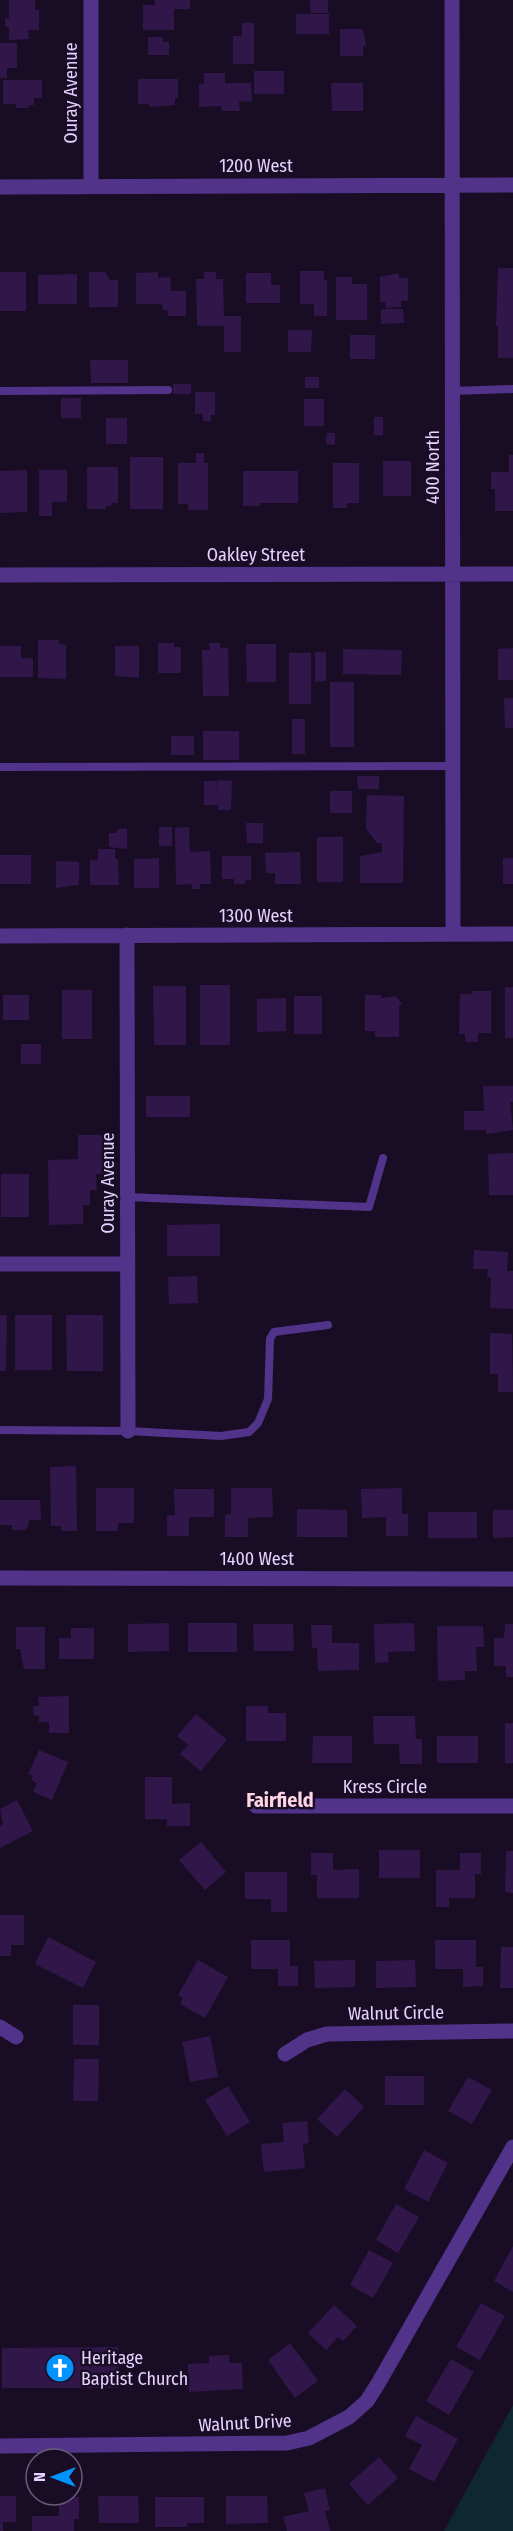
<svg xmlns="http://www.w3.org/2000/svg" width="513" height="2531" font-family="'Fira Sans Condensed',sans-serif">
<rect width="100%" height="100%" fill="#190d26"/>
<!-- green -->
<path fill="#0f2731" d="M513 2405V2531H444Z"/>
<!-- building -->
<path fill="#311749" d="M9 0H35V10H39V30H28L29 39 9 40V27H5V18H9Z
M155 0H190V9H174V30H143V5H155Z
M310 0H328V13H311Z
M296 14H329V34H296Z
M242 23H254V64H233V36H242Z
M340 29H363L366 46H363V56H340Z
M148 37H163V42H169V55H148Z
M0 43H17V68H7V78H0Z
M254 71H284V94H254Z
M204 73H225V83H251L252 101 239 102 240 111H222L221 106 199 107V84L204 83Z
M138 79H178V98H175V105L149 107V104H138Z
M3 80H42V98H34V105H29V108H16V104H3Z
M331 83H363V111H332Z
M498 268H513V358H498V326H496Z
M300 271H324V280H327V316H314V304H300Z
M0 272H26V311H0Z
M89 272H105L110 280H118V307H89Z
M158 272V278L170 277 171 291H186V316H168L167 310H163L162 304H136V273Z
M204 272H216V279H223L224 316H241V352H224V326H197L196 279H204Z
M246 273H271V285H280V303H246Z
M399 273V278H408V301H401V307L386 308 385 302H380V277Z
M77 274V304H38V275Z
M336 277H352V284H367V320H336Z
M381 309H403L404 323 381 324Z
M288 330H312L311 352H288Z
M350 335H375V359H350Z
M90 360H128V383H91Z
M305 377H319V388H305Z
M173 384H191V394H173Z
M195 392H215V415H211V421H203V414H195Z
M61 398H81V418H61Z
M304 399H324V426H304Z
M374 417H383V435H374Z
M106 418H127V444H106Z
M327 433H335V445L326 444Z
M196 453H204V463H208V510H188V504H178V463H196Z
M509 455H513V511H495V489H491V472H509Z
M130 457H163V509H130Z
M383 461H411V496H383Z
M333 463H359V503H347V508H333Z
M87 467H118V503H111V506H106V509H87Z
M27 470V512L0 513V471Z
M39 470H67V502H52V516H39Z
M243 471H298V503H260V506H243Z
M38 640H59V644L66 645V679L38 678Z
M158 643H174V647H181V673H158Z
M209 643H220V648H228L229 696H203L202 650H210Z
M246 644H276V682H247Z
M0 646H21V658H33V677H0Z
M115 646H139V678L115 676Z
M513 648V680H498V649Z
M343 649 402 650 401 675 343 674Z
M315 652H326V681L315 682Z
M289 653H311V704H289Z
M330 682H354V747H330Z
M504 698H513V728H505Z
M292 719H305V754H292Z
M203 731H239V760H203Z
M171 736H194V755H171Z
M357 776H379V789H358Z
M218 780 232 781 231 810H218V805H204V781H217L218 795Z
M330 791H352V813H330Z
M367 795 404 796 403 883H360V856L382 852V843H377L366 829Z
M246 823H263V843H247Z
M159 827H172V846H159Z
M189 827 190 852 210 851 211 884H200V889H192V884L176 885 175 828Z
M117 829H127V849L109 847V833H117Z
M317 837H343V882H317Z
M98 849H115V859H118L119 885H90V860H98Z
M300 852 301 884H275V873H266L265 853Z
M0 855H31V884H0Z
M222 856H251V880H245V884H234V879H222Z
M159 858V888H134V859Z
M503 858H513V884H503Z
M56 861 79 862V885L56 888Z
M200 985H230V1045H200Z
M153 986H186V1045H154Z
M505 987H513V1038H505Z
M62 990H92V1039H62Z
M472 991H491V1033H478V1042H465V1034H459L460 994H472Z
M3 995H29V1020H3Z
M365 995H381V998L395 996 402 1003 399 1006V1037H375V1031H365Z
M294 996H322V1034H294Z
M286 998V1031L257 1032V999Z
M21 1044H41V1064H21Z
M483 1086H513V1102H510L513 1130 486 1134V1130H464V1111H484Z
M146 1096H190V1117H146Z
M78 1135H105V1174H96L97 1190H90V1205H83V1224L49 1225 48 1160 78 1159Z
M513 1153V1195H489L488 1154Z
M1 1174H29V1217H1Z
M220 1224V1256H167V1225Z
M474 1250 508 1252 507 1271H513V1309L490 1308 491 1277H487L488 1269H473Z
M197 1276 198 1303 169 1304 168 1277Z
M0 1315H7L6 1371H0Z
M15 1315H52V1370H15Z
M66 1315H103V1371H67Z
M490 1333 512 1334 513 1392H498V1374H490Z
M76 1466 77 1531H61V1526H51L50 1467Z
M96 1488H134V1523H118V1531H96Z
M231 1488H272L273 1517 248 1518V1537H225V1515L231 1514Z
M402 1488V1514H408V1536H386V1517L362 1518 361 1489Z
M174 1489H214V1517H189V1536H167V1515H175Z
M0 1500H40L41 1520H30L26 1530H12V1525H0Z
M297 1509 347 1510V1537H297Z
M493 1510H513V1537L493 1538Z
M428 1512H477V1538H428Z
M169 1623V1651L128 1652V1624Z
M188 1623H237V1652H188Z
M414 1623 415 1651 388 1652 389 1662 375 1663 374 1624Z
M253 1624H293L294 1651H254Z
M505 1624H513V1677H506V1666H494V1638H504Z
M311 1625H332V1643H359V1670L318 1671 317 1648H312Z
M437 1626H483L484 1647H476L477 1671H465V1680L438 1681Z
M16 1627H45V1669H24L20 1649H16Z
M71 1628H94V1659H59V1638H71Z
M69 1696V1733H49V1722H39V1715L34 1716 33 1706H39L38 1697Z
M246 1706H268V1713H286V1741H246Z
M196 1714 227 1740 201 1771 180 1754 188 1745 177 1736Z
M373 1716H415L416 1739H422V1764H400L399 1744H374Z
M505 1723H513V1763H505Z
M313 1736H352V1763H312Z
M437 1736H478V1763H437Z
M39 1750 68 1762 52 1800 33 1792 37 1783 31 1780 33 1776 28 1774Z
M145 1777H172V1804L190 1803V1826H167V1819H145Z
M17 1800 33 1831 0 1848V1826L3 1824 0 1809Z
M201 1842 226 1872 205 1890 179 1860Z
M379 1850H420V1878H379Z
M506 1851H513V1893L505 1892Z
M311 1853H333V1870L359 1869V1898H317V1875H311Z
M460 1853H481V1874H475V1898H449V1907H436V1870H460Z
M245 1872H287V1912H271V1899H245Z
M0 1915H24V1945H11V1956H0Z
M48 1937 96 1962 83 1988 35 1964Z
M251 1940H290V1966H298V1986H278V1969H251Z
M435 1940H476V1967H483V1986L463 1987V1969H435Z
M501 1947H513V1988H500Z
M198 1960 228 1977 205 2018 180 2004 183 1998 178 1995Z
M355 1960V1987L315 1988 314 1961Z
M415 1960 416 1987 376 1988V1961Z
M73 2005H99V2045H73Z
M210 2036 218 2077 190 2082 182 2042Z
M74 2059H99L98 2101H73Z
M385 2076H424V2105H385Z
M468 2077 492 2090 472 2124 448 2111Z
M228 2086 250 2122 227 2136 205 2100Z
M345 2089 364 2107 337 2137 317 2119Z
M307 2121 309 2143 303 2144 305 2168 264 2172 261 2144 284 2142 282 2123Z
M424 2150 448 2163 428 2202 404 2189Z
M396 2204 419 2217 398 2253 376 2240Z
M513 2246V2292L494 2281Z
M369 2250 393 2263 373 2298 350 2285Z
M481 2303 505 2316 480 2360 456 2347Z
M334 2305 357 2326 343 2341 338 2337 326 2350 308 2333Z
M290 2343 318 2381 295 2398 268 2360Z
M118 2347 119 2388H2V2348Z
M229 2355V2363H242L243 2389 189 2392 188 2364 209 2363V2356Z
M451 2359 474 2372 449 2415 426 2401Z
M416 2416 458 2439 434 2482 409 2469 422 2445 405 2436Z
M379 2457 398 2478 368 2505 349 2484Z
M325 2488 330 2510 325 2511 330 2531H287L283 2517 309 2511 304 2493Z
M0 2496H16V2522H3V2531H0Z
M98 2496H138L139 2523H99Z
M226 2496H267L268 2523 226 2524Z
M59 2497H79V2519H74V2531H32V2516H59Z
M155 2497H204V2523H187V2527H155Z"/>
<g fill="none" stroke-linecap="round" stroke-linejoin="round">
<!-- lane -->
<path stroke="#52338a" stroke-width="8" d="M0 391 168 390
M452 391 513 389
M0 767 453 766
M127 1197 369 1207 383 1158
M0 1430 128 1431 221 1436 249 1432 258 1423 268 1399 270 1339 274 1332 328 1325"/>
<!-- street -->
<path stroke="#52338a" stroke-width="15" d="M452 0 453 934
M91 186V0
M0 187 513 185
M0 575 513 574
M127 935 128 1431
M0 936 513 934
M0 1264H128
M0 1578 513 1579
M256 1806H513
M0 2027 16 2037
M285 2054 307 2040 327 2034 513 2031
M0 2446 287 2443 309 2438 349 2417 367 2401 379 2382 513 2147"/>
</g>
<!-- icons -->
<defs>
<g id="church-disc" transform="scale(1.5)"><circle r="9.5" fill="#0093fd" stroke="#190d26"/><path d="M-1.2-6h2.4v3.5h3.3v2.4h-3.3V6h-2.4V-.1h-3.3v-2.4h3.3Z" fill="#fff"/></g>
</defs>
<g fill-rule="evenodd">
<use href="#church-disc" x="60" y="2368"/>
</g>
<g text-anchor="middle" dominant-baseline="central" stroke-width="5" stroke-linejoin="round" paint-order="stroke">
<!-- street labels -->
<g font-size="18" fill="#e6d2ff" stroke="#190d26">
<text transform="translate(71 93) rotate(-90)">Ouray Avenue</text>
<text x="256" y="166">1200 West</text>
<text transform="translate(433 467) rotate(-90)">400 North</text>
<text x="256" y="555">Oakley Street</text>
<text x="256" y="916">1300 West</text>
<text transform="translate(108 1183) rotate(-90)">Ouray Avenue</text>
<text x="257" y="1559">1400 West</text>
<text x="385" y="1787">Kress Circle</text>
<text transform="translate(396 2013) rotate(-1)">Walnut Circle</text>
<text transform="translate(245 2423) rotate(-3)">Walnut Drive</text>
</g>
<!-- poi labels -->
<g font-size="18" fill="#e6d2ff" stroke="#190d26" text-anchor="start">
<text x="81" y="2358">Heritage<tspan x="81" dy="21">Baptist Church</tspan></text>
</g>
<!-- neighbourhood labels -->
<g font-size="20" font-weight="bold" fill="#ffd4e2" stroke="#190d26">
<text x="280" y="1800">Fairfield</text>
</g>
</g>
<!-- north arrow -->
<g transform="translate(54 2477) rotate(270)"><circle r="28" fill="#190d26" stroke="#6b5c7d" stroke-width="1.5"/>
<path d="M0-4.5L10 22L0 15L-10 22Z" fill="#0093fd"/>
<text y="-9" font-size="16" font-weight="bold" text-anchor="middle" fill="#e6d2ff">N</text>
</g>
</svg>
